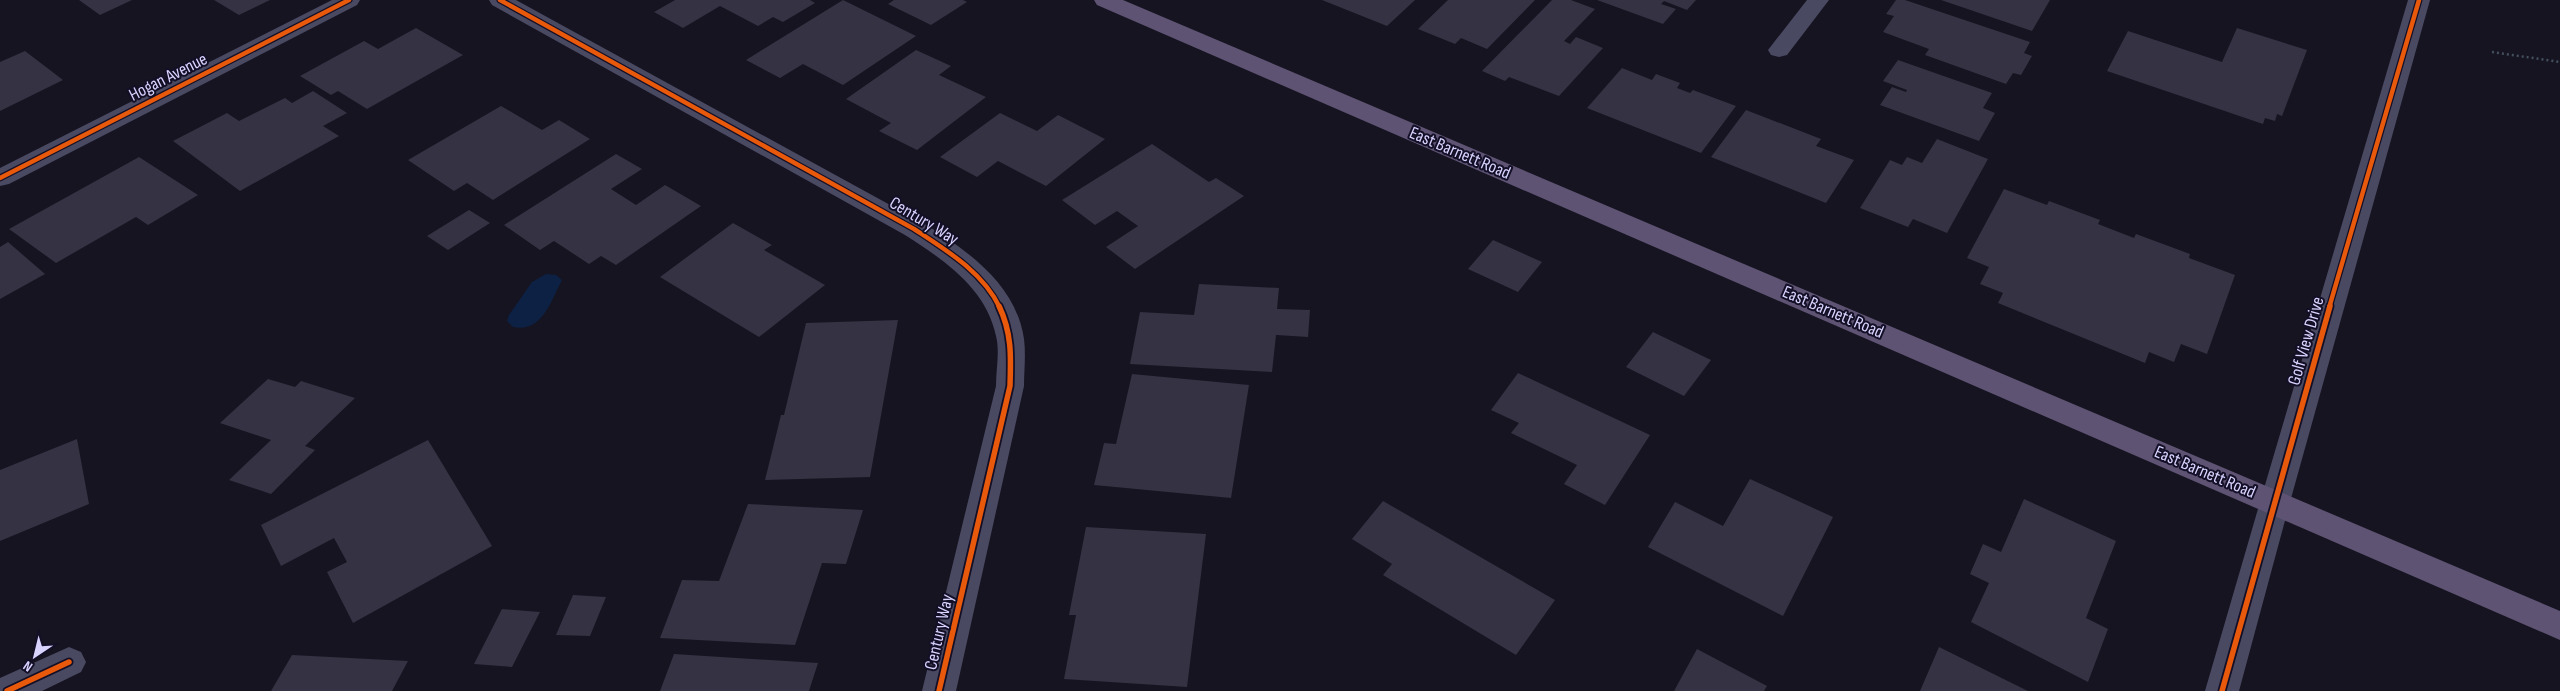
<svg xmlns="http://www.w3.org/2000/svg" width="2560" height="691" font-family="'Sofia Sans Condensed',sans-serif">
<rect width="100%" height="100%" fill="#161421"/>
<!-- water -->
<path fill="#0d2144" d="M546 274 556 275 562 280C551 301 542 333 513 327L507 321 509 315 532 282Z"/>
<!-- building -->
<path fill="#343243" d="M79 0H132L100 15Z
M214 0H270L239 15Z
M675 0H810L815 3 783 22 773 17 758 26 720 6 683 28 654 12Z
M843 0 916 36 843 85 803 64 780 78 746 60Z
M894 0H963L967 2 931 25 888 4Z
M1322 0H1415L1387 26Z
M1448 0H1535L1487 49 1461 38 1455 44 1418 29Z
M1552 0H1571L1595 9 1564 41 1570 44 1576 37 1603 48 1559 96 1509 77 1505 81 1482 71Z
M1597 0H1696L1687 10 1664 1 1661 4 1676 9 1663 24Z
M1896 0H1905L2030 42 2024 53 2032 56 2021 75 2013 73 2006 84 1925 55 1929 49 1883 32 1894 16 1886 14Z
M1941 0H2050L2032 31Z
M416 28 463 55 367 109 338 91 331 95 300 76 364 41 378 49Z
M2237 28 2307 50 2282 116 2277 114 2275 121 2265 118 2263 124 2107 71 2128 31 2222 62Z
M916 50 951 66 939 75 986 97 917 150 879 131 891 123 846 99Z
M25 51 63 80 0 111V62Z
M1898 60 1992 93 1983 108 1995 113 1979 141 1880 105 1892 87 1906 92 1907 90 1883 81Z
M1622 68 1652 80 1656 74 1680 83 1677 88 1690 93 1693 90 1736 106 1701 153 1587 108Z
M313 91 347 113 323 126 339 136 240 191 173 141 227 113 239 121 285 98 292 103Z
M501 106 542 130 559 120 590 139 493 200 467 183 454 191 408 160Z
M1746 110 1821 139 1816 146 1854 160 1826 203 1711 157Z
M1000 113 1037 131 1058 115 1105 139 1046 186 998 161 977 177 940 157Z
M1937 139 1988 159 1947 233 1913 219 1908 227 1860 208 1890 160 1902 165 1907 157 1922 163Z
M1152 144 1209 182 1216 178 1244 196 1135 269 1106 247 1138 226 1117 211 1095 225 1062 200Z
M616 154 642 169 611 189 636 205 665 185 701 206 616 265 601 256 589 264 554 241 540 250 504 225Z
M139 157 198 195 148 225 136 217 56 263 9 229Z
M2004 189 2047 205 2049 201 2100 220 2098 224 2134 238 2136 234 2190 254 2189 258 2235 275 2207 354 2181 344 2174 362 2149 352 2145 363 1998 303 2003 293 1980 284 1989 267 1967 258Z
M469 210 490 223 448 250 427 236Z
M733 223 772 245 764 250 825 285 759 337 660 277Z
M1493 240 1542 262 1518 292 1468 269Z
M8 242 45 274 0 299V247Z
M1199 284 1279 288 1277 309 1310 310 1308 337 1276 335 1272 372 1130 364 1140 312 1194 315Z
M898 320 870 477 765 480 781 415H784L806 323Z
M1653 332 1711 360 1684 396 1626 367Z
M1518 373 1650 435 1605 505 1564 484 1577 465 1511 433 1519 423 1491 410Z
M1132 374 1249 385 1231 498 1094 485 1104 443 1116 444Z
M268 379 295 387 301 381 355 398 305 446 315 450 271 494 229 480 271 440 220 423Z
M77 439 89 504 0 541V470Z
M428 440 492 546 353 623 327 572 347 562 334 538 281 566 261 525Z
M1750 479 1833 517 1783 616 1648 547 1675 502 1723 526Z
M2024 499 2116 541 2086 618 2108 629 2088 682 1971 622 1989 583 1970 574 1983 544 2001 552Z
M1383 501 1555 600 1516 655 1383 575 1392 564 1352 539Z
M748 504 863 510 846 564 822 563 795 645 660 638 682 580 719 581Z
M1086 527 1206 534 1187 687 1064 679 1076 615H1069Z
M573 595 606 597 590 636 556 635Z
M502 609 540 612 512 667 474 664Z
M1939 647 2028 691H1920Z
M1697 649 1767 686 1764 691H1674Z
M674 654 818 663 809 691H660Z
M292 655 408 661 392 691H271Z"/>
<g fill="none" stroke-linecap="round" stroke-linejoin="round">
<!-- path -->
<path stroke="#44505f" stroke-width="2.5" stroke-dasharray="2 3" stroke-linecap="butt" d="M2492 52 2560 62"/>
<!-- minor -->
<path fill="#4a4962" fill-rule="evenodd" d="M332 0H360L357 5 9 184 0 186V168Z
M489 0H516L923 223C967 250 1016 284 1024 339 1026 355 1024 371 1024 386L956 691H922L996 386C996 369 1000 352 996 336 986 288 944 260 905 235L492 5Z
M1807 0H1829L1787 55 1779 57 1771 55 1768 50Z
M2275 490 2286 493 2290 502 2239 691H2205L2260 502 2264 493Z
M69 647 81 652 86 662 81 672 42 691H0V678Z"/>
<!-- tertiary -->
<path fill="#4a4962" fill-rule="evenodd" d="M2408 0H2430L2290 502 2286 511 2275 514 2264 511 2260 502Z"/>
<!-- primary -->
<path fill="#5e5373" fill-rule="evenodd" d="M1094 0H1123L2560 611V640L1097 5Z"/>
<!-- cycleway-far1 casing -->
<g stroke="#130f26" stroke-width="7">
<path id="cycleway-far1" d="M500 0 914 229C946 250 983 272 1000 308
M0 178 349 0
M2329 308 2419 0"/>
</g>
<!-- cycleway casing -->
<g stroke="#130f26" stroke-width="9">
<path id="cycleway" d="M7 691 69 662
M939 691 1010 386C1011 357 1012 333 999 306
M2222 691 2330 306"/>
</g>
<!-- cycleway-far1 -->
<use href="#cycleway-far1" stroke="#e8590c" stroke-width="4.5"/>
<!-- cycleway -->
<use href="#cycleway" stroke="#e8590c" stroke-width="5.5"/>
</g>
<g text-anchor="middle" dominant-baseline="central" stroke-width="4" stroke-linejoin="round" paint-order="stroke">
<!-- street labels -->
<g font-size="18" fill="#d9d4ff" stroke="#130f26">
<text transform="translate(168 77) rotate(-27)">Hogan Avenue</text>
<text transform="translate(1460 153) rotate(23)">East Barnett Road</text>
<text transform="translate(924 221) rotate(31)">Century Way</text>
<text transform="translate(1833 312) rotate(23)">East Barnett Road</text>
<text transform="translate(2306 341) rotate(-74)">Golf View Drive</text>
<text transform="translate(2205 472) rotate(23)">East Barnett Road</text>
<text transform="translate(939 632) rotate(-77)">Century Way</text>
</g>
</g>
<!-- north arrow -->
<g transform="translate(35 656) rotate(215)" stroke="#130f26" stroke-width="4" paint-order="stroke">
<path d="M0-4L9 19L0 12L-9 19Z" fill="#d9d4ff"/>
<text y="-8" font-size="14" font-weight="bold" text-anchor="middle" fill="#d9d4ff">N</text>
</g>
</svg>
